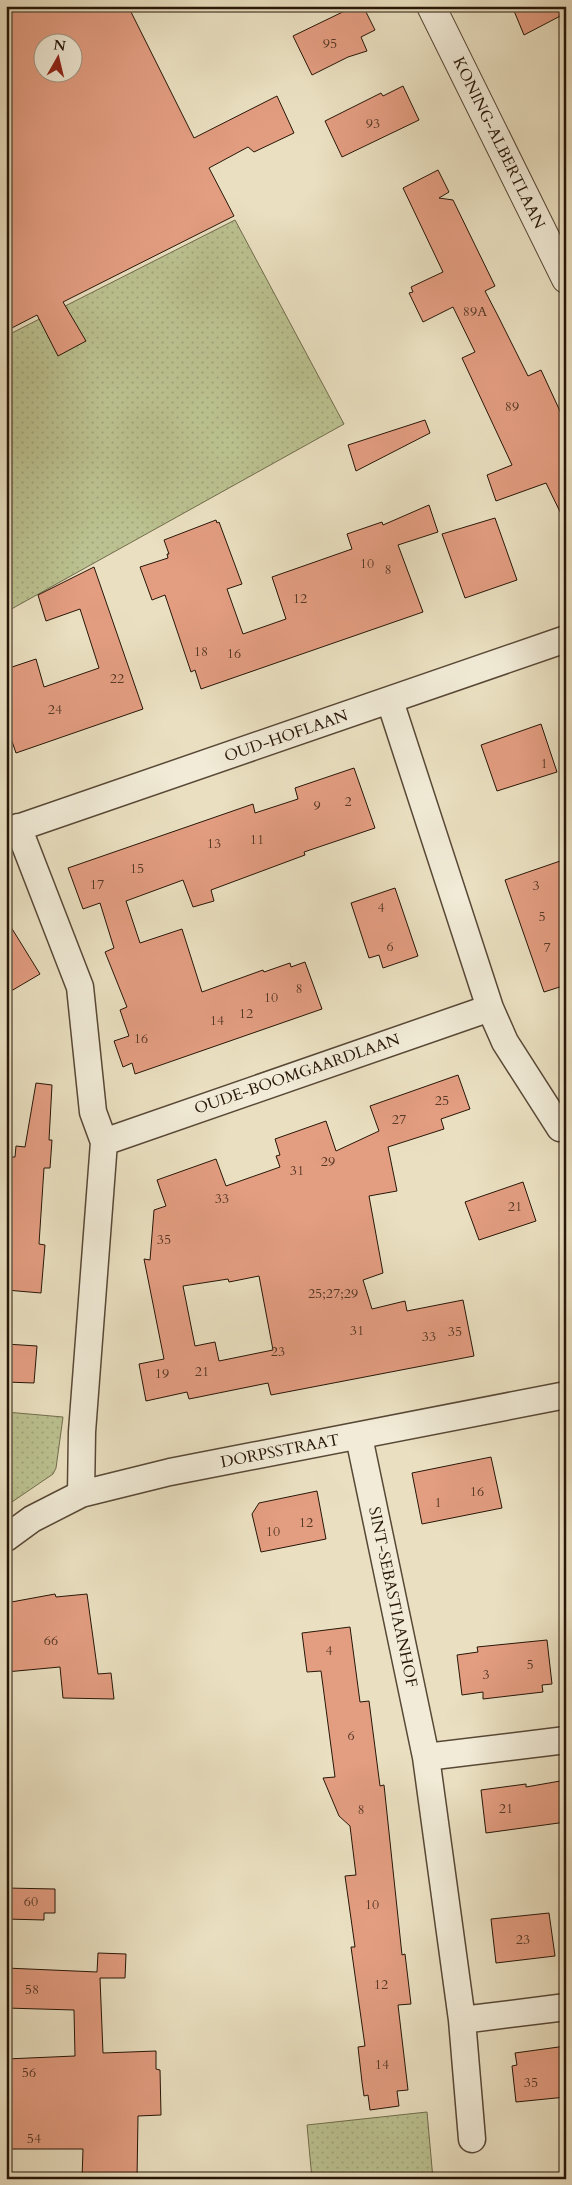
<svg xmlns="http://www.w3.org/2000/svg" width="572" height="2185" font-family="Cardo,serif">
<defs>
<pattern id="grass-dots" width="8" height="8" patternUnits="userSpaceOnUse" patternTransform="scale(1.25)"><rect width="8" height="8" fill="#bbc190"/><path d="M2 2h.1M6 6h.1" fill="none" stroke="#a1a57b" stroke-width="1.8" stroke-linecap="round"/></pattern>
</defs>
<rect width="100%" height="100%" fill="#eae0c1"/>
<filter id="stains"><feTurbulence type="fractalNoise" baseFrequency=".004" numOctaves="4"/><feColorMatrix values="0 0 0 0 .2 0 0 0 0 .09 0 0 0 0 .02 0 0 0 .5 -.17"/></filter>
<radialGradient id="worn" r=".72"><stop offset=".6" stop-color="#630" stop-opacity="0"/><stop offset="1" stop-color="#630" stop-opacity=".3"/></radialGradient>
<!-- grass -->
<path fill="url(#grass-dots)" stroke="#716c4c" d="M235 220 344 424 6 612V336Z
M6 1412 63 1417 56 1468 53 1474 6 1506Z
M427 2112 433 2179H312L307 2125Z"/>
<!-- building -->
<path fill="#e39d81" stroke="#271608" fill-rule="evenodd" d="M6 6H128L194 138 277 96 294 133 254 152 248 147 209 168 234 216 63 302 86 341 58 356 37 315 6 331ZM42 42H72V72H42Z
M355 6H363L375 30 361 37 367 51 348 57 312 75 293 36Z
M512 6H566V13L524 35Z
M403 86 419 120 342 157 325 121 381 93 383 96Z
M438 170 449 192 439 198 453 200 495 286 485 291 498 316 528 376 541 370 566 424V524L546 483 496 501 487 475 512 465 462 358 475 352 453 307 423 322 409 293 413 292 411 287 443 272 403 188Z
M425 420 430 433 356 471 348 445Z
M429 505 438 532 398 545 423 612 201 689 195 670 191 672 165 595 152 600 140 567 168 558 167 554H169L164 540 216 520 217 523 219 522 242 584 227 589 243 634 286 619 272 577 352 549 347 534 382 522 383 525Z
M495 518 517 580 465 598 442 534Z
M94 567 143 709 16 753 6 724V669L36 659 44 687 99 668 80 609 46 621 38 595Z
M541 724 557 772 497 791 481 745Z
M354 768 375 828 304 852 305 855 211 890 214 901 193 907 183 880 126 901 140 943 182 929 202 992 263 970 264 972 290 963 291 967 305 962 322 1009 135 1074 132 1063 123 1067 114 1041 129 1036 120 1010 127 1007 105 952 114 948 100 903 83 909 68 868 253 804 255 813 298 799 295 788Z
M566 859V985L544 992 505 880Z
M395 888 418 956 383 968 379 955 369 958 351 903Z
M6 919 40 974 6 994Z
M458 1075 470 1109 441 1119 444 1129 388 1147 397 1191 369 1196 383 1273 363 1280 372 1309 405 1301 407 1311 463 1300 474 1356 271 1395 268 1383 189 1399 187 1392 146 1401 139 1364 164 1359 144 1259 150 1260 154 1210 166 1206 157 1180 216 1159 226 1186 280 1167 276 1156 280 1155 275 1139 326 1121 336 1151 379 1131 370 1106ZM259 1276 273 1350 219 1361 215 1342 195 1346 183 1286 228 1279 229 1282Z
M36 1083 52 1085 49 1140H52L50 1168H44L39 1244 45 1245 41 1293 6 1290V1157H15L16 1146 25 1147Z
M523 1182 536 1221 479 1240 465 1202Z
M6 1344 37 1346 34 1383 6 1382Z
M491 1457 502 1508 422 1524 412 1473Z
M317 1491 326 1539 261 1552 252 1514 259 1503Z
M55 1594 56 1597 87 1594 98 1674 111 1673 114 1699 63 1698 60 1667 6 1672V1603Z
M350 1627 360 1702 369 1701 380 1786 384 1785 402 1955 405 1954 411 2004 398 2005 408 2090 397 2091 399 2106 370 2110 368 2095 364 2096 362 2082 358 2047 365 2046 351 1947H355L345 1876 356 1875 350 1826 339 1816 323 1778 335 1777 321 1671 307 1672 302 1633Z
M547 1640 552 1684 542 1685 543 1692 483 1699V1692L462 1695 457 1655 478 1652 477 1647Z
M566 1780V1822L486 1833 481 1790 526 1784V1787Z
M6 1888 55 1889V1913H44V1920L6 1919Z
M549 1913 555 1956 496 1963 491 1919Z
M98 1953 126 1954 125 1978H100L103 2053 156 2051V2069L160 2070 161 2115 138 2116 137 2179H82L83 2149H6V2059L75 2056 74 2010 6 2008V1968L97 1972Z
M566 2046V2097L516 2102 512 2066 517 2065 515 2053Z"/>
<g fill="none" stroke-linecap="round" stroke-linejoin="round">
<!-- minor casing -->
<g stroke="#584836" stroke-width="29">
<path id="minor" d="M18 827 80 987 93 1112 104 1142 82 1432 81 1494
M6 832 566 639
M490 1008 505 1042 560 1128
M104 1142 490 1008 390 701
M359 1437 426 1757 462 2020 472 2139
M6 1538 32 1519 81 1494 170 1472 566 1395
M426 1757 566 1740
M462 2020 566 2007"/>
</g>
<!-- tertiary casing -->
<g stroke="#584836" stroke-width="30">
<path id="tertiary" d="M431 6 566 279"/>
</g>
<!-- minor -->
<use href="#minor" stroke="#f1ebd7" stroke-width="26"/>
<!-- tertiary -->
<use href="#tertiary" stroke="#f1ebd7" stroke-width="28"/>
</g>
<g text-anchor="middle" dominant-baseline="central" stroke-width="5" stroke-linejoin="round" paint-order="stroke">
<!-- number labels -->
<g font-size="14" fill="#563826">
<text x="330" y="43">95</text>
<text x="373" y="123">93</text>
<text x="475" y="311">89A</text>
<text x="512" y="406">89</text>
<text x="367" y="563">10</text>
<text x="388" y="569">8</text>
<text x="300" y="598">12</text>
<text x="201" y="651">18</text>
<text x="234" y="653">16</text>
<text x="117" y="678">22</text>
<text x="55" y="709">24</text>
<text x="544" y="763">1</text>
<text x="348" y="801">2</text>
<text x="317" y="805">9</text>
<text x="257" y="839">11</text>
<text x="214" y="843">13</text>
<text x="137" y="868">15</text>
<text x="97" y="884">17</text>
<text x="536" y="885">3</text>
<text x="381" y="907">4</text>
<text x="542" y="916">5</text>
<text x="390" y="946">6</text>
<text x="547" y="947">7</text>
<text x="299" y="988">8</text>
<text x="271" y="997">10</text>
<text x="246" y="1013">12</text>
<text x="217" y="1020">14</text>
<text x="141" y="1038">16</text>
<text x="442" y="1100">25</text>
<text x="399" y="1119">27</text>
<text x="328" y="1161">29</text>
<text x="297" y="1170">31</text>
<text x="222" y="1198">33</text>
<text x="515" y="1206">21</text>
<text x="164" y="1239">35</text>
<text x="333" y="1293">25;27;29</text>
<text x="357" y="1330">31</text>
<text x="455" y="1331">35</text>
<text x="429" y="1336">33</text>
<text x="278" y="1351">23</text>
<text x="202" y="1371">21</text>
<text x="162" y="1373">19</text>
<text x="477" y="1491">16</text>
<text x="438" y="1502">1</text>
<text x="306" y="1522">12</text>
<text x="273" y="1531">10</text>
<text x="51" y="1640">66</text>
<text x="329" y="1650">4</text>
<text x="530" y="1664">5</text>
<text x="486" y="1674">3</text>
<text x="351" y="1735">6</text>
<text x="506" y="1808">21</text>
<text x="361" y="1809">8</text>
<text x="31" y="1901">60</text>
<text x="372" y="1904">10</text>
<text x="523" y="1939">23</text>
<text x="381" y="1984">12</text>
<text x="32" y="1989">58</text>
<text x="382" y="2064">14</text>
<text x="29" y="2072">56</text>
<text x="531" y="2082">35</text>
<text x="34" y="2138">54</text>
</g>
<!-- street labels -->
<g font-size="16" fill="#271608" stroke="#f1ebd7">
<text transform="translate(499 143) rotate(64)">KONING-ALBERTLAAN</text>
<text transform="translate(286 736) rotate(-19)">OUD-HOFLAAN</text>
<text transform="translate(297 1074) rotate(-19)">OUDE-BOOMGAARDLAAN</text>
<text transform="translate(280 1451) rotate(-11)">DORPSSTRAAT</text>
<text transform="translate(393 1597) rotate(78)">SINT-SEBASTIAANHOF</text>
</g>
</g>
<!-- margin -->
<rect width="572" height="2185" fill="none" stroke="#eae0c1" stroke-width="25"/>
<rect x="8" y="8" width="557" height="2170" fill="none" stroke="#271608" stroke-width="2.5"/>
<rect x="12" y="12" width="547" height="2160" fill="none" stroke="#271608"/>
<!-- north arrow -->
<g transform="translate(58 58) rotate(8)"><circle r="24" fill="#f1ebd7" stroke="#a09684"/>
<path d="M0-4L9 19L0 12L-9 19Z" fill="#8f2418"/>
<text y="-8" font-size="14" font-weight="bold" text-anchor="middle" fill="#271608">N</text>
</g>
<rect width="100%" height="100%" filter="url(#stains)"/>
<rect width="100%" height="100%" fill="url(#worn)"/>
</svg>
